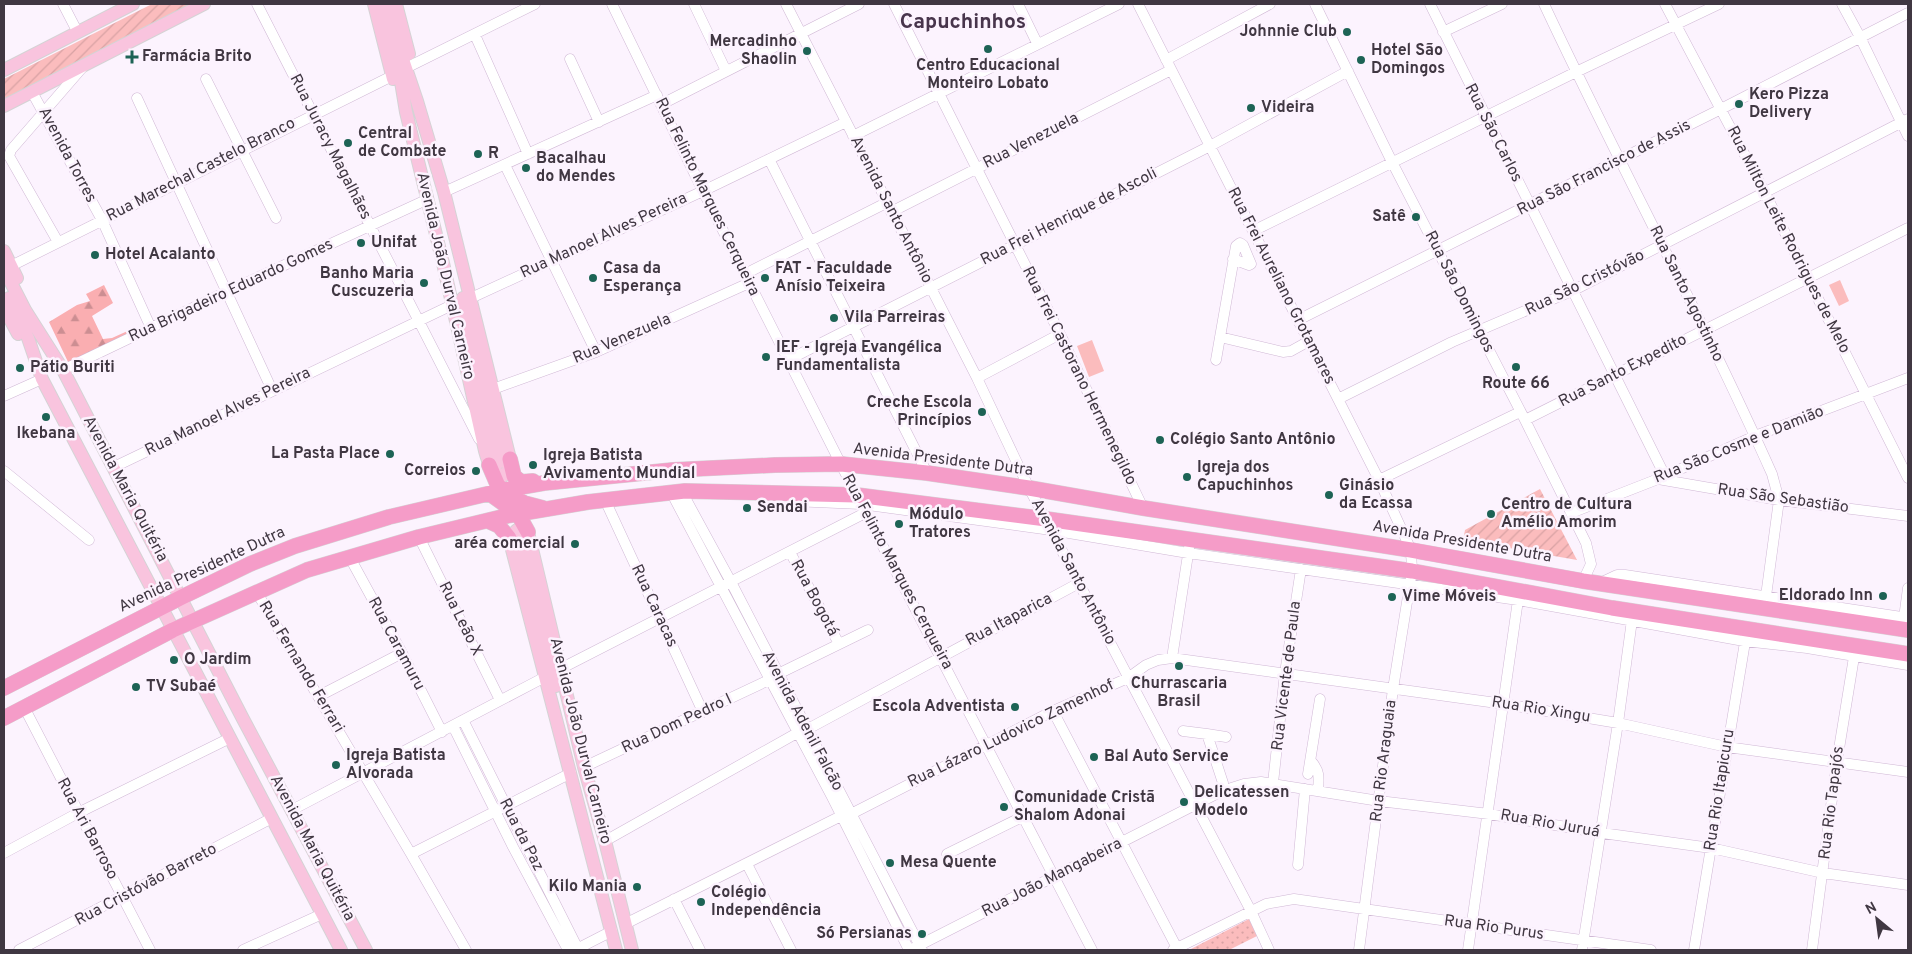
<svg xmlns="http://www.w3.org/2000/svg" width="1912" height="954" font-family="Overpass,sans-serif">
<defs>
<pattern id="forest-firs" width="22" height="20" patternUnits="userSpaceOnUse" patternTransform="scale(1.25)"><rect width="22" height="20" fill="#faaeb1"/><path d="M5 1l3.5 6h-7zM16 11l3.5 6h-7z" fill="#cc8e92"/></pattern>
<pattern id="park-dots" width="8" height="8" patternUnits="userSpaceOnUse" patternTransform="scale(1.25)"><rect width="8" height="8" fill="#fbbcbd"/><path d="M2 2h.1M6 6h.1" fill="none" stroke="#d8a2a4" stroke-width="1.8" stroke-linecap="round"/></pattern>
<pattern id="garden-furrows" width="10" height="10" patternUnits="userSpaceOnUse" patternTransform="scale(1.25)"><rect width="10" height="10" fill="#fbbcbd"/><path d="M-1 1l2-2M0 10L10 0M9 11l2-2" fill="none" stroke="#d8a2a4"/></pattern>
</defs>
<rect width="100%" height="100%" fill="#fcf3fe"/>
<!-- grass -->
<path fill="#fbbcbd" d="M1840 280 1849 301 1839 306 1829 285Z
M1092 340 1104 371 1089 377 1077 346Z"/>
<!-- forest -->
<path fill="url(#forest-firs)" d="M104 285 113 303 92 316 103 339 112 338 132 329 134 334 69 364 49 322 77 305 90 301 86 294Z"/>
<!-- park -->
<path fill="url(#park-dots)" d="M1249 919 1257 936 1229 950H1189Z"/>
<!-- garden -->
<path fill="url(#garden-furrows)" d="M152 4H191L4 101V79Z
M1540 489 1577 560 1463 540 1465 530Z"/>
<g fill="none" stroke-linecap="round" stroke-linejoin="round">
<!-- minor casing -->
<g stroke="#d0b8d5" stroke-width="11">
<path id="minor" d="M63 4 77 31
M257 4 479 439
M612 4 703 191 861 504 1092 950
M694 4 726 71
M786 4 977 378 1029 488 1251 911 1269 950
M894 4 1060 334 1143 508
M1018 4 1037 43
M1138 4 1379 480 1411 550 1412 571 1393 689 1359 950
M1315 4 1392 162 1525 420 1586 543 1591 564 1583 581
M1430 4 1665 476
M1544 4C1618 162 1701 315 1772 474L1779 500 1766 596
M1665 4 1765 193 1908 478
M1842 4 1860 37 1908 136
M1443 32 1502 4
M475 35 528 154
M570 59 599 122
M1166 60 1270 4
M412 65 535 4
M206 79 276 218
M32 92 102 220 151 328
M137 98 272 390
M662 104 859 4
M853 136 1119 4
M769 159 927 473
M505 165 596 352
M444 192 657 95
M891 212 1171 70
M1253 231 1576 72 1719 4
M58 242 9 156 11 150 82 68
M11 266 392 76
M745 274 886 203
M471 298 703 191 846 122
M1298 320 1721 109 1908 13
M1220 337 1283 352 1291 351 1309 341
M788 360 1210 146 1348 71
M1216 360 1236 246 1240 243 1243 245 1251 264 1249 265 1233 259
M63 370 226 292 426 200
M977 378 1060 334
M493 389 596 352 749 283
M4 396 42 379
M1338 399 1452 342 1572 291 1908 119
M1525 420 1908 228
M114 467 452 305
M4 471 89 540
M1658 479 1779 500 1908 516
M1379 480 1520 412
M671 492 832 797 909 950
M682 492 731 582 922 950
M605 500 703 712
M792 501 861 504 1051 530 1188 553 1518 600 1744 641 1807 648 1908 665
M1571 513 1658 479 1755 436 1908 378
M419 537 500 700
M790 552 839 644
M349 556 402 653 442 732
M1600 583 1617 575H1625L1908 618
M256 591 411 854 466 950
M1904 618 1908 588
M1172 658 1189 548
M562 668 865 513
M778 674 868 630
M319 696 402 653
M24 707 150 950
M1053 711 1178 950
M463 720 578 949
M453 726 513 847 568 950
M806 730 1079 583
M1183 731 1207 734 1223 783 1222 791
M1207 734 1226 737
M1311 761C1320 771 1319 778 1318 791
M584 767 769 680
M1308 774 1320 699
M1273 783 1285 673 1301 569
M292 810 545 677
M851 814 1053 711 1128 678 1146 665 1158 660 1172 658 1504 704 1618 723 1727 747 1908 772
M605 841 797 733
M4 853 78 813 230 738
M411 854 571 773
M947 854 1022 817
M747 864 791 950
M1298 865 1305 789
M674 899 700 950
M625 924 841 816
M19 950 272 818
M243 950 322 914
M575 950 612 931
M910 950 1222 791 1244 784 1261 782 1379 801 1489 814 1602 833 1711 848 1823 873 1908 885
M1173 950 1266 904 1294 899 1651 950
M1468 950 1518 600
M1582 950 1618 723 1632 620
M1694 950 1746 636
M1812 950 1837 761 1854 657"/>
</g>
<!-- major casing -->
<g stroke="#d5d3d5" stroke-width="14">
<path id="major" d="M374 4 393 79
M386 4 392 27 406 112 443 263 485 451C488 462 491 472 503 476L508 471 510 459 444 192 417 101 392 27
M396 4 409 54
M4 70 133 4
M4 106 204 4
M4 251 17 278
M4 269 25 310 63 370 242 717 366 950
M9 298 28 338 42 379 341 950
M463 298 475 365 500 462
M4 308 18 334
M520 541 556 686
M616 950 509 538 517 530 528 532 584 767 605 841 632 950"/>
</g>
<!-- highway casing -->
<g stroke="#d5d3d5" stroke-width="16">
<path id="highway" d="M510 459 514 476 521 482 533 481
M489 465 498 486 524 503 543 508
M490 494 518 514 528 532
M488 521 499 526 509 538
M4 688 182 597 250 564 295 546 389 517 504 490 544 483 673 470 775 465 841 464 927 473 1029 488 1143 508 1411 550 1583 581 1908 630
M4 718 173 630 307 570 419 537 506 516 588 502 685 491 856 495 1046 519 1412 571 1612 608 1908 654"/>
</g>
<!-- minor -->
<use href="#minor" stroke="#fff" stroke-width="10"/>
<!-- major -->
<use href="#major" stroke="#f9c4de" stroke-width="12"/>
<!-- highway -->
<use href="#highway" stroke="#f59cc8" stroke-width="15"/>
</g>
<!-- markers -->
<g fill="#1d6355" stroke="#fcf3fe" stroke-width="2">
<circle cx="1347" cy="32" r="5"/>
<circle cx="988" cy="49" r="5"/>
<circle cx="807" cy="51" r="5"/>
<path d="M129.5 49.5h5v5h5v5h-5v5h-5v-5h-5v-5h5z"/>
<circle cx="1361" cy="60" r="5"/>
<circle cx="1739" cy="104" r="5"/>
<circle cx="1251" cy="108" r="5"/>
<circle cx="348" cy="143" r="5"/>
<circle cx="478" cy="154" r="5"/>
<circle cx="526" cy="168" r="5"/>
<circle cx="1416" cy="217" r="5"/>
<circle cx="361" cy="243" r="5"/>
<circle cx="95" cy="255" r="5"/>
<circle cx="593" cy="278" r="5"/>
<circle cx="765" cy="278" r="5"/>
<circle cx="424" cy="283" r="5"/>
<circle cx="834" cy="318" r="5"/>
<circle cx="766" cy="357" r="5"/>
<circle cx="1516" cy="367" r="5"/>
<circle cx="20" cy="368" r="5"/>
<circle cx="982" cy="412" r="5"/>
<circle cx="46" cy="417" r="5"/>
<circle cx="1160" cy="440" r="5"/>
<circle cx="390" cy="454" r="5"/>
<circle cx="533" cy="465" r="5"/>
<circle cx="476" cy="471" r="5"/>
<circle cx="1187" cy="477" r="5"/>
<circle cx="1329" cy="495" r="5"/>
<circle cx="747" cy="508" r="5"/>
<circle cx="1491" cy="514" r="5"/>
<circle cx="899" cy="524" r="5"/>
<circle cx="575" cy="544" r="5"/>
<circle cx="1883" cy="596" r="5"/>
<circle cx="1392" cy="597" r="5"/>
<circle cx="174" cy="660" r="5"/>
<circle cx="1179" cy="666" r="5"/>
<circle cx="136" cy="687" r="5"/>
<circle cx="1015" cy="707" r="5"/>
<circle cx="1094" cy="757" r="5"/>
<circle cx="336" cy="765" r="5"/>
<circle cx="1184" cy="802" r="5"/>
<circle cx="1004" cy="807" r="5"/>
<circle cx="890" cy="863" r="5"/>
<circle cx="637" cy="887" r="5"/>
<circle cx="701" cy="902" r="5"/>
<circle cx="922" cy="934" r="5"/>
</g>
<g text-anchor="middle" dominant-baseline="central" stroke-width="5" stroke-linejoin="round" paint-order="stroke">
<!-- poi labels -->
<g font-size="16" font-weight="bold" fill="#403742" stroke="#fcf3fe" text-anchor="start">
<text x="1337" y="32" text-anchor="end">Johnnie Club</text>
<text x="797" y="42" text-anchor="end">Mercadinho<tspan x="797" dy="18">Shaolin</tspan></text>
<text x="1371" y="51">Hotel São<tspan x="1371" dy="18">Domingos</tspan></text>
<text x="142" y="57">Farmácia Brito</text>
<text x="988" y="66" text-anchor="middle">Centro Educacional<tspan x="988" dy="18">Monteiro Lobato</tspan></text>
<text x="1749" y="95">Kero Pizza<tspan x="1749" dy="18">Delivery</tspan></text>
<text x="1261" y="108">Videira</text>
<text x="358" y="134">Central<tspan x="358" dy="18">de Combate</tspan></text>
<text x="488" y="154">R</text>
<text x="536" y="159">Bacalhau<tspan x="536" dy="18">do Mendes</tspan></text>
<text x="1406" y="217" text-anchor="end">Satê</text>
<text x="371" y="243">Unifat</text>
<text x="105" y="255">Hotel Acalanto</text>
<text x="603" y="269">Casa da<tspan x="603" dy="18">Esperança</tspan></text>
<text x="775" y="269">FAT - Faculdade<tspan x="775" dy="18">Anísio Teixeira</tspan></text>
<text x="414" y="274" text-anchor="end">Banho Maria<tspan x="414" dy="18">Cuscuzeria</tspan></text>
<text x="844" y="318">Vila Parreiras</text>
<text x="776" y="348">IEF - Igreja Evangélica<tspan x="776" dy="18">Fundamentalista</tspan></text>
<text x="30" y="368">Pátio Buriti</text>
<text x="1516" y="384" text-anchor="middle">Route 66</text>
<text x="972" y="403" text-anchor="end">Creche Escola<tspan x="972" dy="18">Princípios</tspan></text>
<text x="46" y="434" text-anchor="middle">Ikebana</text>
<text x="1170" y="440">Colégio Santo Antônio</text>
<text x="380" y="454" text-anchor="end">La Pasta Place</text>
<text x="543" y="456">Igreja Batista<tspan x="543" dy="18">Avivamento Mundial</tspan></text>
<text x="1197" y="468">Igreja dos<tspan x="1197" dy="18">Capuchinhos</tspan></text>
<text x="466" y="471" text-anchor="end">Correios</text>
<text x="1339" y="486">Ginásio<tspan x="1339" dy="18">da Ecassa</tspan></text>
<text x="1501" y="505">Centro de Cultura<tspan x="1501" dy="18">Amélio Amorim</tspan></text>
<text x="757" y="508">Sendai</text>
<text x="909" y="515">Módulo<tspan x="909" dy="18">Tratores</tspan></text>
<text x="565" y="544" text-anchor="end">aréa comercial</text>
<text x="1873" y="596" text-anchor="end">Eldorado Inn</text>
<text x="1402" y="597">Vime Móveis</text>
<text x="184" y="660">O Jardim</text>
<text x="1179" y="684" text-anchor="middle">Churrascaria<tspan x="1179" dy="18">Brasil</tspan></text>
<text x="146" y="687">TV Subaé</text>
<text x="1005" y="707" text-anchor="end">Escola Adventista</text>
<text x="346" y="756">Igreja Batista<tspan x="346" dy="18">Alvorada</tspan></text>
<text x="1104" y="757">Bal Auto Service</text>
<text x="1194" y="793">Delicatessen<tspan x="1194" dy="18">Modelo</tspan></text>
<text x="1014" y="798">Comunidade Cristã<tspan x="1014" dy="18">Shalom Adonai</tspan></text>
<text x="900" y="863">Mesa Quente</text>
<text x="627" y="887" text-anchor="end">Kilo Mania</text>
<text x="711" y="893">Colégio<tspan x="711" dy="18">Independência</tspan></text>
<text x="912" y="934" text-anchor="end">Só Persianas</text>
</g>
<!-- street labels -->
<g font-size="16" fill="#403742" stroke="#fcf3fe">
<text transform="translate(1493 133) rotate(63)">Rua São Carlos</text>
<text transform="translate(1031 141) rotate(-27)">Rua Venezuela</text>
<text transform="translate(330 147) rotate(63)">Rua Juracy Magalhães</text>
<text transform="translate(67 155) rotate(62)">Avenida Torres</text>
<text transform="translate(1604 168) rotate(-27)">Rua São Francisco de Assis</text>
<text transform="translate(201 170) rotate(-27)">Rua Marechal Castelo Branco</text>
<text transform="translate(707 197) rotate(64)">Rua Felinto Marques Cerqueira</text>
<text transform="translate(891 210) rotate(63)">Avenida Santo Antônio</text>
<text transform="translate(1069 217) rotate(-27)">Rua Frei Henrique de Ascoli</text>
<text transform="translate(604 236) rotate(-25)">Rua Manoel Alves Pereira</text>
<text transform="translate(1788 240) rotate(63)">Rua Milton Leite Rodrigues de Melo</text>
<text transform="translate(445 276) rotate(77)">Avenida João Durval Carneiro</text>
<text transform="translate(1585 283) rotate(-26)">Rua São Cristóvão</text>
<text transform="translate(1281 286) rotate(63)">Rua Frei Aureliano Grotamares</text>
<text transform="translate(231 291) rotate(-25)">Rua Brigadeiro Eduardo Gomes</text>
<text transform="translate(1459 292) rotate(63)">Rua São Domingos</text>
<text transform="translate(1686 294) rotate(64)">Rua Santo Agostinho</text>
<text transform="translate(622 339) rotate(-23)">Rua Venezuela</text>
<text transform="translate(1623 371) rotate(-27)">Rua Santo Expedito</text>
<text transform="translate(1079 376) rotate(64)">Rua Frei Castorano Hermenegildo</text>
<text transform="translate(228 412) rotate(-26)">Rua Manoel Alves Pereira</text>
<text transform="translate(1739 445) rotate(-22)">Rua São Cosme e Damião</text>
<text transform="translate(943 460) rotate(7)">Avenida Presidente Dutra</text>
<text transform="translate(125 489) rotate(62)">Avenida Maria Quitéria</text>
<text transform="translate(1783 499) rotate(8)">Rua São Sebastião</text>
<text transform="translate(1462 542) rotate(10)">Avenida Presidente Dutra</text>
<text transform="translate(202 570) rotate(-25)">Avenida Presidente Dutra</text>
<text transform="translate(897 572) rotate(62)">Rua Felinto Marques Cerqueira</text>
<text transform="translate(1073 572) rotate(62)">Avenida Santo Antônio</text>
<text transform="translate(814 598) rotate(62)">Rua Bogotá</text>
<text transform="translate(654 606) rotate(65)">Rua Caracas</text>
<text transform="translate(460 619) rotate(64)">Rua Leão X</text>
<text transform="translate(1009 620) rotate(-28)">Rua Itaparica</text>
<text transform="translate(396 644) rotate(62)">Rua Caramuru</text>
<text transform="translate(301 667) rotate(59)">Rua Fernando Ferrari</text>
<text transform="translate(1287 676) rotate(-83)">Rua Vicente de Paula</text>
<text transform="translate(1541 710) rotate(9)">Rua Rio Xingu</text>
<text transform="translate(802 721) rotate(62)">Avenida Adenil Falcão</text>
<text transform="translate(677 724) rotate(-25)">Rua Dom Pedro I</text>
<text transform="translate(1011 734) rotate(-26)">Rua Lázaro Ludovico Zamenhof</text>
<text transform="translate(580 741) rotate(76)">Avenida João Durval Carneiro</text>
<text transform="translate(1384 761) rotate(-83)">Rua Rio Araguaia</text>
<text transform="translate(1720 790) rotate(-81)">Rua Rio Itapicuru</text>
<text transform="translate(1832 803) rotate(-83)">Rua Rio Tapajós</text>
<text transform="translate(1550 824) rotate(10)">Rua Rio Juruá</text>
<text transform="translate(87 829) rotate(62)">Rua Ari Barroso</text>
<text transform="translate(521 835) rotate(63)">Rua da Paz</text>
<text transform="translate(312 848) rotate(62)">Avenida Maria Quitéria</text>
<text transform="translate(1052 878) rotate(-27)">Rua João Mangabeira</text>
<text transform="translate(146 885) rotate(-28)">Rua Cristóvão Barreto</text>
<text transform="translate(1494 928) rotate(8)">Rua Rio Purus</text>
</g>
<!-- district labels -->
<g font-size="21" font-weight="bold" fill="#48354c" stroke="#fcf3fe">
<text x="963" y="22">Capuchinhos</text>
</g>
</g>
<!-- border -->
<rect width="1912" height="954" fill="none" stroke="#403742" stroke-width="10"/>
<!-- north arrow -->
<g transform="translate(1877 919) rotate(331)" stroke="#fcf3fe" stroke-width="4" paint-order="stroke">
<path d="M0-4L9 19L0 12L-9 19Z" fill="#403742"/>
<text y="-8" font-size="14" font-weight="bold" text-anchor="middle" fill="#403742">N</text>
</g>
</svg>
